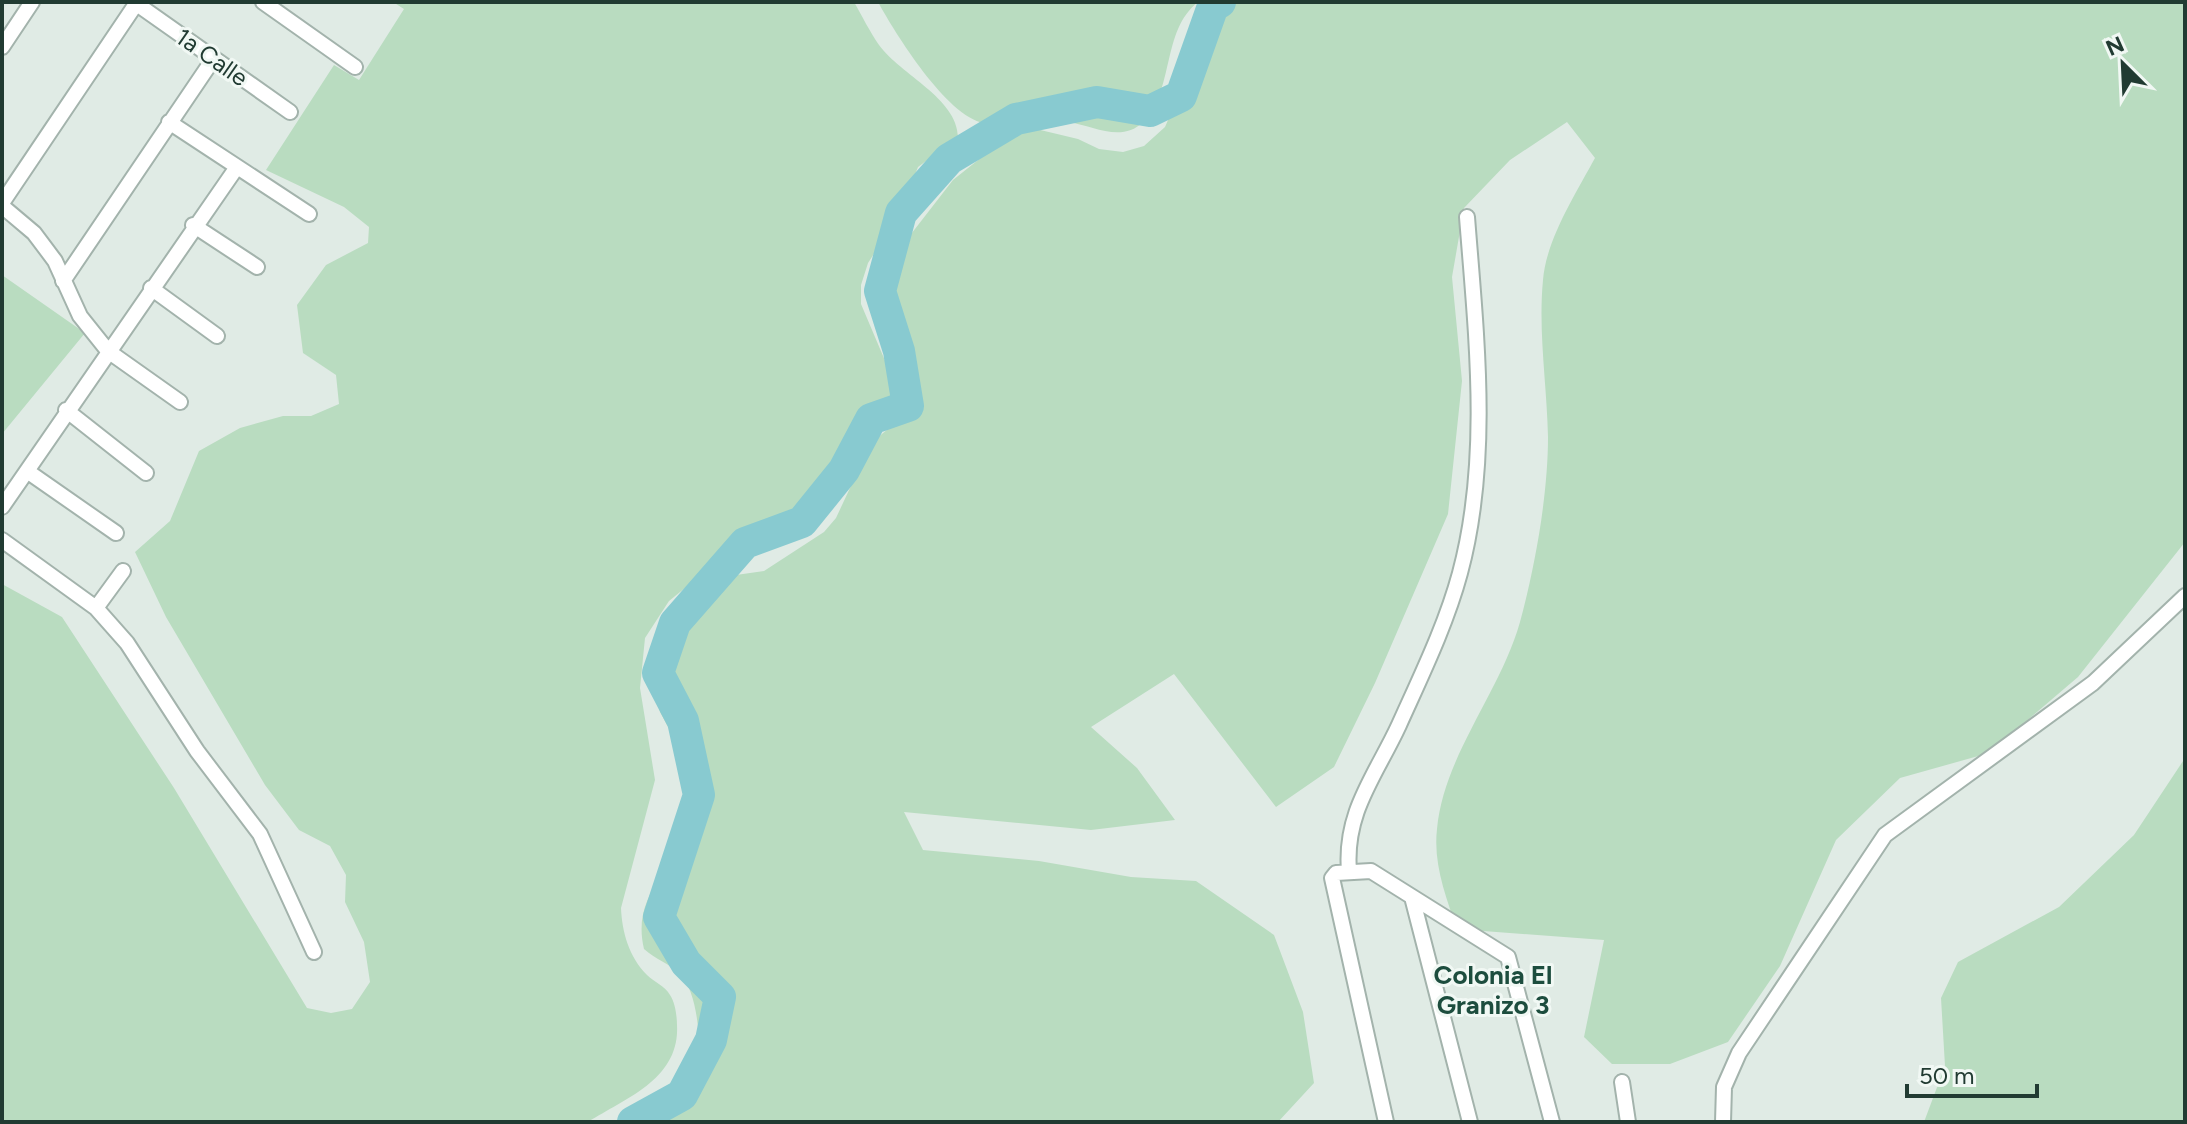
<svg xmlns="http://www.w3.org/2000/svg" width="2187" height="1124" font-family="Figtree,sans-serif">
<rect width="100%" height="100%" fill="#e0ebe5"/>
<!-- green -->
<path fill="#b9dcc0" d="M393 2H854C862 16 870 32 879 45 901 75 957 98 958 137L918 167 899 215 868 263 861 285V304L886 363 893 383 892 397 862 418 847 435 816 513 807 526 777 543 712 566 669 601 645 638 640 688 655 780 621 908C622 932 629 957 647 975 654 982 665 986 670 995 675 1002 677 1016 677 1025 680 1079 626 1098 588 1122H2V584L62 617 174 788 307 1008 331 1013 352 1009 370 982 364 942 345 902 346 875 330 846 299 830 265 785 166 617 135 552 170 521 199 451 240 428 283 416H311L339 404 336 375 303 353 297 305 326 265 368 243 369 227 344 207 266 170 334 65 359 80 404 9Z
M878 2H1198C1161 31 1175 90 1143 122 1122 143 1093 126 1069 122 1041 116 1011 128 984 123 947 117 895 33 878 2Z
M1230 2H2185V542L2078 677 1989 753 1900 778 1836 840 1780 966 1728 1042 1670 1064H1612L1584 1037 1604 940 1457 929C1446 897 1433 864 1437 829 1444 755 1500 693 1520 622 1535 567 1548 495 1548 437 1547 385 1538 332 1543 280 1546 240 1576 193 1595 158L1567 122 1510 160 1464 208 1452 277 1462 381 1448 514 1375 683 1334 767 1276 807 1174 674 1091 727 1137 768 1175 820 1091 830 904 812 923 850 1039 861 1131 877 1196 881 1274 935 1303 1012 1314 1083 1278 1122H660C670 1113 684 1102 691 1090 704 1065 701 995 680 974 670 964 655 959 644 949 631 895 673 868 698 824L695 789 688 764 660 712 656 696 657 654 682 610 705 586 722 577 764 571 824 532 836 518 871 443 905 415 910 406 908 391 884 317 883 300 894 256 953 180 1012 133 1032 128 1078 139 1099 149 1123 152 1144 146 1165 127 1178 97 1186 46 1201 27Z
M2 275 85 333 2 434Z
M2185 758V1122H1924L1945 1066 1941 998 1958 962 2059 907 2134 835Z"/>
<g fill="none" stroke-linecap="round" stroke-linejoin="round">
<!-- river -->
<path stroke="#88cad0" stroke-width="32" d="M633 1122 682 1095 711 1040 720 997 686 963 659 917 699 795 683 721 658 673 675 623 745 543 802 522 844 470 871 419 908 406 899 351 880 291 901 213 949 159 1016 119 1097 102 1150 111 1181 96 1213 6 1220 2"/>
<!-- street casing -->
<g stroke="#a3b3ac" stroke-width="18">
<path id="street" d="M134 2 290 112
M263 2 355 67
M2 47 32 2
M169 122 309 214
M2 203 136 4
M2 206 34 233 55 261 80 316 108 351 180 402
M193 225 257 267
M63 281 214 58
M151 288 217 336
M66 410 146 473
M27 471 116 533
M2 507 237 167
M2 540 96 608 127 643 197 751 260 834 314 952
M96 608 123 571
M1349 871C1344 812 1376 775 1399 725 1421 676 1446 625 1460 573 1491 458 1476 333 1467 217
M1412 897 1470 1122
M1622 1082 1628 1122
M1386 1122 1332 878 1336 873 1371 871 1508 957 1552 1122
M1723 1122 1724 1087 1739 1053 1885 835 2093 683 2185 596"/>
</g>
<!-- street -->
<use href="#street" stroke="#fff" stroke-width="14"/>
</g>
<g text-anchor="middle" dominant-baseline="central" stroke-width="6" stroke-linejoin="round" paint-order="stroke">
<!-- street labels -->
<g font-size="24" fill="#213b32" stroke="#f1f8f4">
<text transform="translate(212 57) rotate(35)">1a Calle</text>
</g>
<!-- neighbourhood labels -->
<g font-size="26" font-weight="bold" fill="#1d4d3e" stroke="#f1f8f4">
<text x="1493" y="975">Colonia El<tspan x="1493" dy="30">Granizo 3</tspan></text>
</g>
</g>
<!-- border -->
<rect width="2187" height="1124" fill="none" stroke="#213b32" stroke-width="8"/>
<!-- north arrow -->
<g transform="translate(2123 64) rotate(336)" stroke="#f1f8f4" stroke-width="6" paint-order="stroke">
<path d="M0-6L14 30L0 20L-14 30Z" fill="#213b32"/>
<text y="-12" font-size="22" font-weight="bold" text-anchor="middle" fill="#213b32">N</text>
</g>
<!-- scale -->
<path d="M1907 1084v12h130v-12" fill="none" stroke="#213b32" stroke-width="4"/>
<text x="1919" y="1084" font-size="24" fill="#213b32" stroke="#f1f8f4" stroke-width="6" paint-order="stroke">50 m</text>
</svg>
